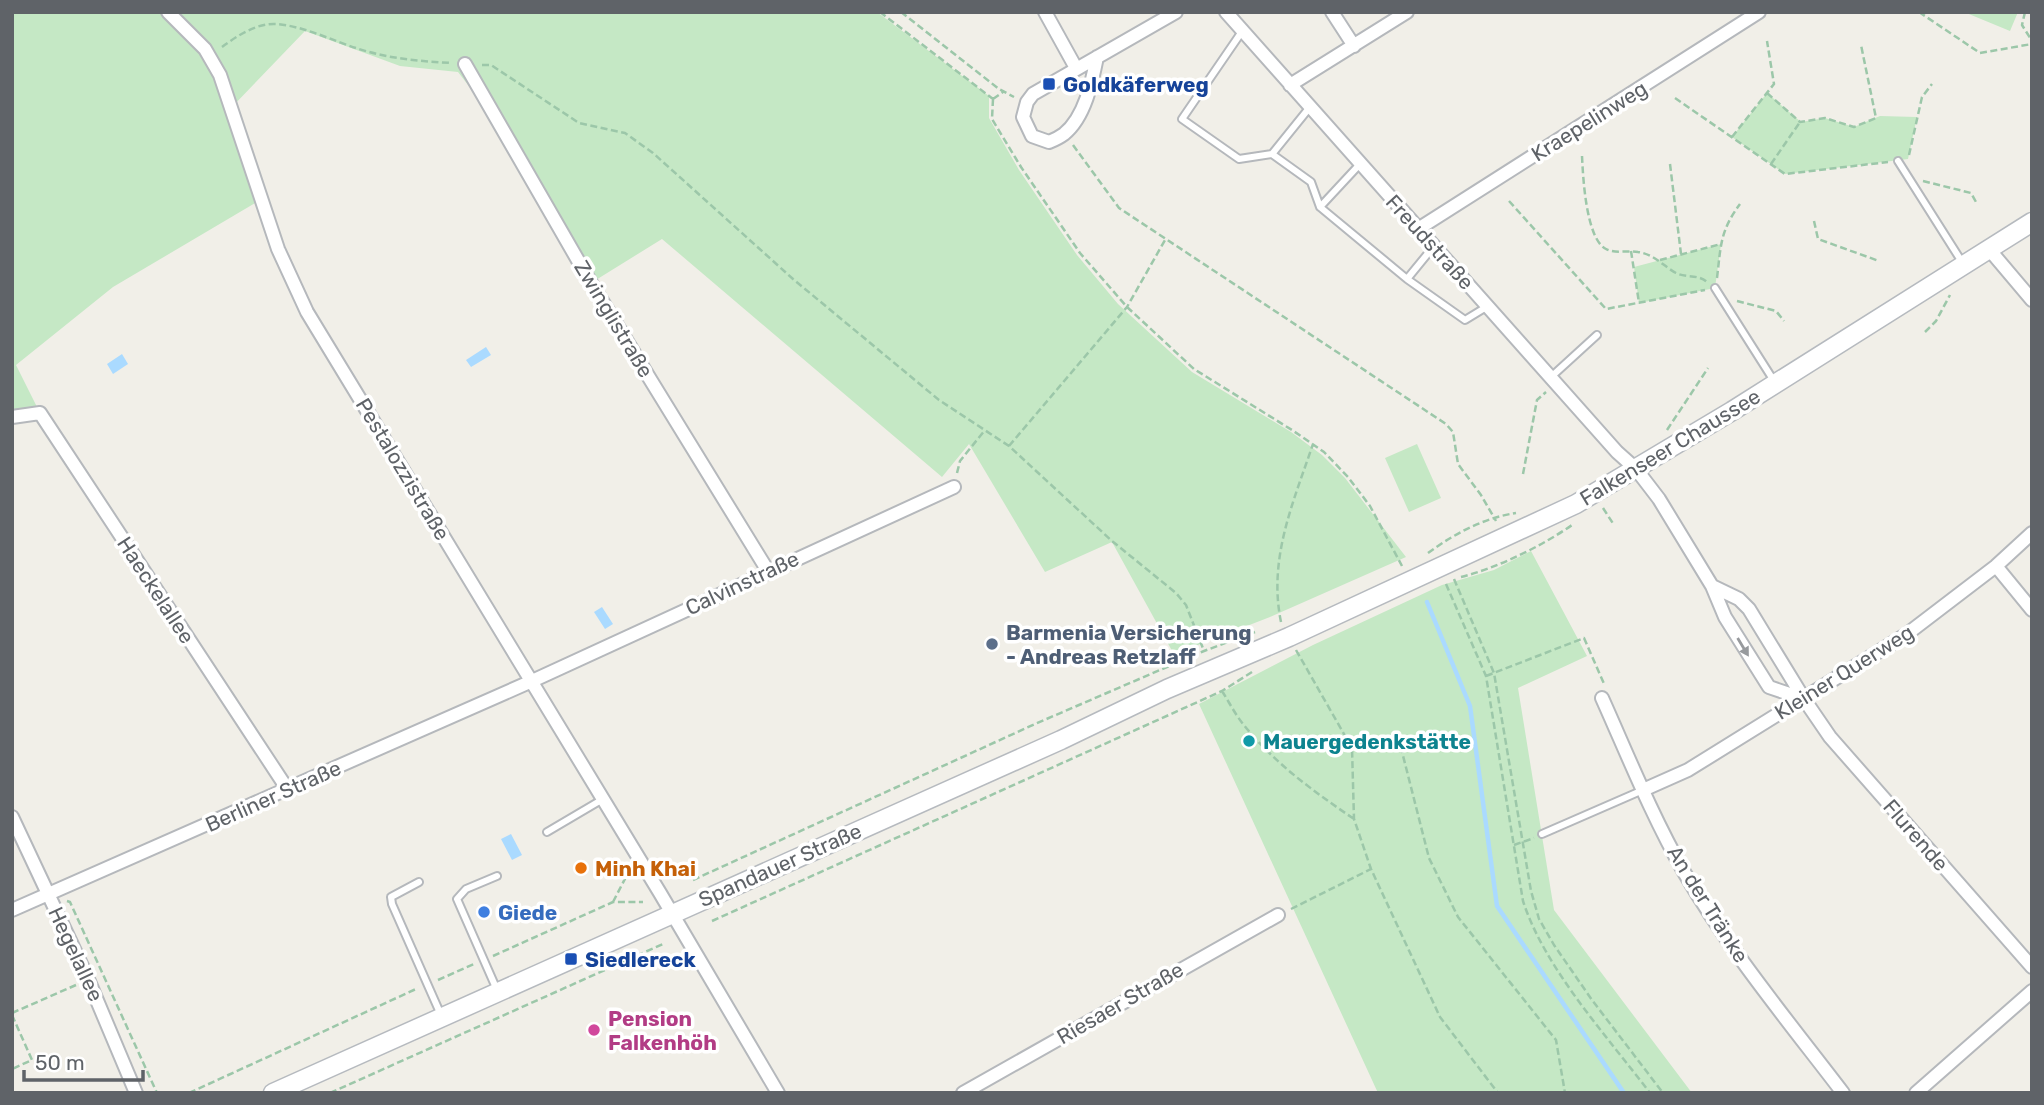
<svg xmlns="http://www.w3.org/2000/svg" width="2044" height="1105" font-family="Rubik,sans-serif">
<rect width="100%" height="100%" fill="#f1efe8"/>
<!-- green -->
<path fill="#c5e8c5" d="M12 12H877L989 96V118L1019 170 1077 255 1118 304 1192 372 1291 432 1322 455 1345 478 1406 557 1270 617 1198 645 1176 658 1112 542 1045 572 969 444 942 477 662 239 591 283 499 125 458 72 400 66 305 31 231 108 262 199 113 287 16 365 40 413 12 417Z
M1964 12H2018L2010 31Z
M1767 93 1801 122 1825 118 1854 127 1880 116 1917 117 1908 159 1785 174 1732 137Z
M1721 244 1715 288 1639 303 1634 267Z
M1417 444 1441 498 1409 512 1385 458Z
M1531 551 1587 656 1518 688 1554 910 1692 1093H1378L1199 704 1313 645 1442 585 1494 570Z"/>
<!-- water -->
<path fill="#aadaff" d="M486 347 491 355 471 367 466 360Z
M122 354 128 364 113 374 107 364Z
M602 607 613 624 605 629 594 612Z
M511 834 522 855 512 860 501 839Z"/>
<g fill="none" stroke-linecap="round" stroke-linejoin="round">
<!-- stream -->
<path stroke="#aadaff" stroke-width="4.5" d="M1427 602 1470 706 1497 906 1624 1093"/>
<!-- lane casing -->
<g stroke="#b5b8bc" stroke-width="10">
<path id="lane" d="M1243 30 1182 119 1239 159 1272 154 1310 107
M1272 154 1311 182 1320 207 1407 279
M1898 161 1962 262
M1320 207 1360 164
M1434 246 1407 279 1465 320 1488 306
M1715 288 1774 381
M1551 377 1597 335
M547 832 603 799
M1542 834 1643 790
M497 876 466 889 457 899 497 990
M419 882 391 897 392 904 441 1015"/>
</g>
<!-- street casing -->
<g stroke="#b5b8bc" stroke-width="16">
<path id="street" d="M168 12 205 49 220 75 278 249 307 312 660 893 778 1093
M1045 12 1076 68
M1226 12 1617 452 1636 469 1659 499 1712 586 1725 617 1769 687 1804 699
M1332 12 1354 46
M1097 57C1092 82 1085 117 1064 134 1060 137 1054 140 1049 142L1032 136 1023 117 1027 102 1033 94 1176 12
M465 64 591 283 768 571
M1290 85 1407 12
M1418 229 1759 12
M1988 248 2032 300
M12 417 40 413 288 790
M1996 566 2032 610
M1712 586 1739 599 1749 609 1804 699 1830 737 2032 967
M1602 698C1628 756 1652 816 1684 872 1729 950 1788 1021 1843 1093
M1643 790 1688 770 1907 634 1996 566 2032 533
M12 817 88 979 136 1093
M12 910 532 681 954 487
M963 1093 1278 915
M1916 1093 2032 991"/>
</g>
<!-- secondary casing -->
<g stroke="#b6babf" stroke-width="21">
<path id="secondary" d="M273 1093 1061 740 1167 689 1289 637 1576 504 1732 411 2032 222"/>
</g>
<!-- path -->
<path stroke="#9cc7a9" stroke-width="2.5" stroke-dasharray="7 3.5" stroke-linecap="butt" d="M880 12 993 99
M901 12 999 89 1014 97
M1919 12 1980 53 2032 44
M2025 12 2022 25 2032 41
M222 47C237 36 256 23 276 24 304 26 333 41 359 49 390 59 420 61 451 63
M482 65H491L579 123 625 133 653 153 793 279 939 400 1009 446 1112 541 1176 593 1186 605 1204 651
M1767 93 1800 122 1825 118 1854 127 1876 118 1861 45
M1675 98 1785 174 1888 162
M993 99 992 119 1021 167 1080 253 1127 307 1194 369 1292 430 1324 452 1348 477 1370 506 1402 566
M993 99 1003 92
M1732 137 1774 84 1767 41
M1073 145 1119 208 1446 424 1453 432 1458 464 1481 495 1496 521
M1909 155 1922 97 1932 84
M1582 156C1583 177 1586 239 1606 249 1615 254 1628 250 1638 252 1654 254 1663 266 1676 273 1686 278 1698 274 1707 282
M1670 164 1681 254
M1771 164 1800 122
M1923 181 1971 193 1976 202
M1509 201 1606 309 1705 290
M1814 221 1818 239 1879 261
M1631 251 1639 303
M1660 260 1721 244
M1717 278C1721 245 1720 231 1740 204
M1737 301 1776 311 1784 321
M1925 332 1936 321 1950 295
M1667 430 1708 368
M1009 446 1127 307 1165 240
M957 473 960 461 985 430
M1523 474 1537 400 1546 392
M1603 508 1614 525
M1428 553C1454 534 1483 518 1516 513
M1461 577C1497 568 1542 546 1572 525
M1454 579 1494 673 1531 891 1539 919 1554 945 1592 1000 1663 1093
M1446 584 1486 676 1523 901C1545 969 1607 1036 1650 1093
M1281 622C1268 559 1293 503 1313 444
M1296 650 1352 748 1354 819 1371 869 1440 1017 1498 1093
M1486 676 1584 638 1605 686
M1222 691C1229 702 1235 714 1243 724 1274 763 1313 791 1354 819
M1398 736 1429 858 1458 917 1556 1040 1565 1093
M1514 845 1534 838
M693 880 1035 724 1204 651 1255 632
M67 901 70 902 157 1093
M613 902 629 871
M1291 909 1371 869
M712 921 1222 691 1252 672
M493 956 613 902H643
M438 980 474 964
M12 1013 76 985
M12 1015 32 1060 12 1069
M189 1093 416 989
M330 1093 663 944"/>
<!-- lane -->
<use href="#lane" stroke="#fff" stroke-width="6"/>
<!-- street -->
<use href="#street" stroke="#fff" stroke-width="12"/>
<!-- secondary -->
<use href="#secondary" stroke="#fff" stroke-width="18"/>
</g>
<!-- one-way arrows -->
<defs><path id="oneway-solid" d="M-6-.8H1V-3.2L6.5 0L1 3.2V.8H-6Z" transform="scale(1.75)"/></defs>
<use fill="#979a9d" href="#oneway-solid" transform="translate(1743 647) rotate(59)"/>
<!-- markers -->
<g fill="#1a4fb4" stroke="#fff" stroke-width="2.5">
<rect x="1042" y="77" width="14" height="14" rx="3.5"/>
<rect x="564" y="952" width="14" height="14" rx="3.5"/>
</g>
<circle fill="#5c6f8a" stroke="#fff" stroke-width="2.5" cx="992" cy="644" r="7"/>
<circle fill="#0f9aa8" stroke="#fff" stroke-width="2.5" cx="1249" cy="741" r="7"/>
<circle fill="#e8710a" stroke="#fff" stroke-width="2.5" cx="581" cy="868" r="7"/>
<circle fill="#3f7fe0" stroke="#fff" stroke-width="2.5" cx="484" cy="912" r="7"/>
<circle fill="#d1479c" stroke="#fff" stroke-width="2.5" cx="594" cy="1030" r="7"/>
<g text-anchor="middle" dominant-baseline="central" stroke-width="7" stroke-linejoin="round" paint-order="stroke">
<!-- transit labels -->
<g font-size="21" font-weight="bold" fill="#164399" stroke="#fff" text-anchor="start">
<text x="1063" y="84">Goldkäferweg</text>
<text x="585" y="959">Siedlereck</text>
</g>
<!-- street labels -->
<g font-size="21" fill="#5f6368" stroke="#fff">
<text transform="translate(1589 121) rotate(-32)">Kraepelinweg</text>
<text transform="translate(1430 242) rotate(48)">Freudstraße</text>
<text transform="translate(614 319) rotate(59)">Zwinglistraße</text>
<text transform="translate(1670 447) rotate(-31)">Falkenseer Chaussee</text>
<text transform="translate(403 469) rotate(59)">Pestalozzistraße</text>
<text transform="translate(742 583) rotate(-25)">Calvinstraße</text>
<text transform="translate(156 590) rotate(57)">Haeckelallee</text>
<text transform="translate(1844 672) rotate(-32)">Kleiner Querweg</text>
<text transform="translate(273 796) rotate(-24)">Berliner Straße</text>
<text transform="translate(1916 835) rotate(49)">Flurende</text>
<text transform="translate(780 865) rotate(-24)">Spandauer Straße</text>
<text transform="translate(1708 904) rotate(58)">An der Tränke</text>
<text transform="translate(76 954) rotate(65)">Hegelallee</text>
<text transform="translate(1120 1003) rotate(-30)">Riesaer Straße</text>
</g>
<!-- service labels -->
<g font-size="21" font-weight="bold" fill="#4e5e75" stroke="#fff" text-anchor="start">
<text x="1006" y="632">Barmenia Versicherung<tspan x="1006" dy="24">- Andreas Retzlaff</tspan></text>
</g>
<!-- culture labels -->
<g font-size="21" font-weight="bold" fill="#0d838f" stroke="#fff" text-anchor="start">
<text x="1263" y="741">Mauergedenkstätte</text>
</g>
<!-- food labels -->
<g font-size="21" font-weight="bold" fill="#c56008" stroke="#fff" text-anchor="start">
<text x="595" y="868">Minh Khai</text>
</g>
<!-- shop labels -->
<g font-size="21" font-weight="bold" fill="#366cbe" stroke="#fff" text-anchor="start">
<text x="498" y="912">Giede</text>
</g>
<!-- hotel labels -->
<g font-size="21" font-weight="bold" fill="#b23c85" stroke="#fff" text-anchor="start">
<text x="608" y="1018">Pension<tspan x="608" dy="24">Falkenhöh</tspan></text>
</g>
</g>
<!-- border -->
<rect width="2044" height="1105" fill="none" stroke="#5f6368" stroke-width="28"/>
<!-- scale -->
<path d="M24 1070v10h119v-10" fill="none" stroke="#5f6368" stroke-width="3.5"/>
<text x="35" y="1070" font-size="21" fill="#5f6368" stroke="#ffffff" stroke-width="5" paint-order="stroke">50 m</text>
</svg>
